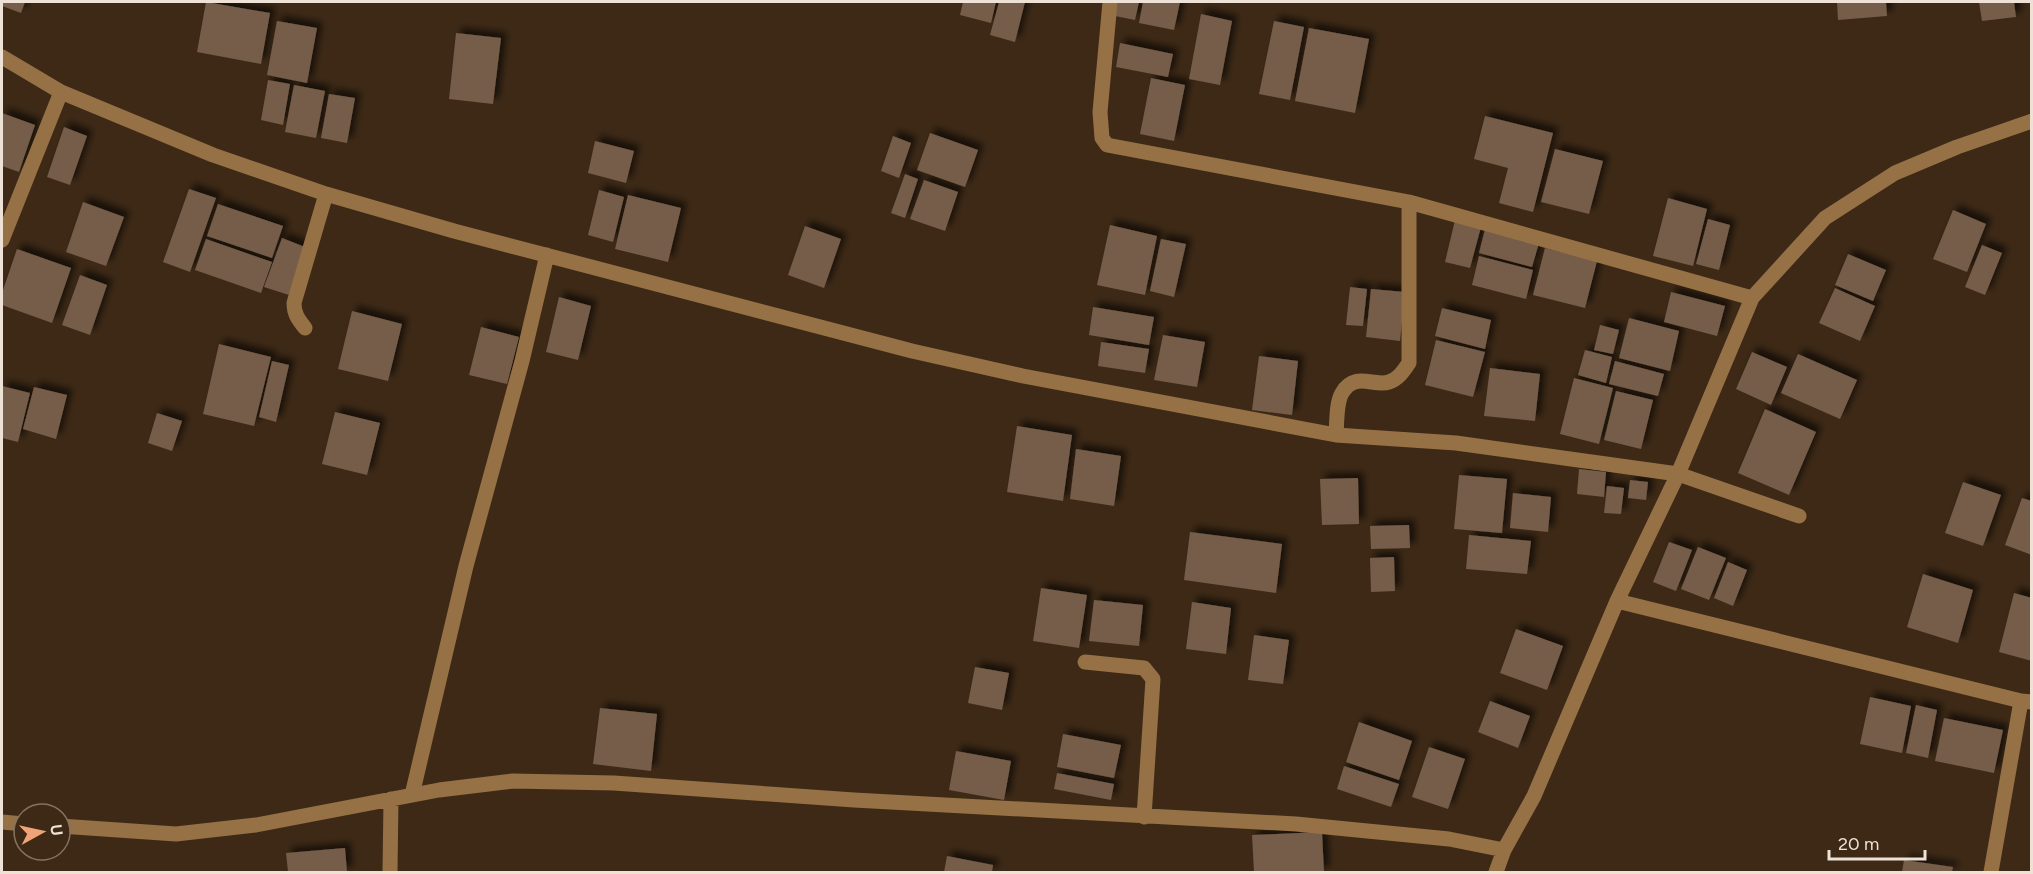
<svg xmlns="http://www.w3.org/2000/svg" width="2033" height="874" font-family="Figtree,sans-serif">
<defs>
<filter id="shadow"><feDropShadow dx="5.5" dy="-5.5" stdDeviation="3" flood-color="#0009"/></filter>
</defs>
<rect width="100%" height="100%" fill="#3d2916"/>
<!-- building -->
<path fill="#745d49" filter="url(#shadow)" d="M2 2H25L21 13 2 6Z
M206 2 270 13 261 64 197 52Z
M963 2H996L991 23 960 15Z
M999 2H1025L1015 42 990 35Z
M1112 2H1139L1135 20 1110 15Z
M1143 2H1180L1174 30 1139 23Z
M1837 2H1886L1887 16 1838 20Z
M1979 2H2014L2016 17 1982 21Z
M1201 14 1232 21 1220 85 1189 79Z
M277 21 317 28 307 83 267 75Z
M1274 21 1304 27 1290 100 1259 94Z
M1309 28 1369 39 1355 113 1295 101Z
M456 33 501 38 493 104 449 99Z
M1120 43 1173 54 1168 77 1116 67Z
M1151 78 1185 85 1174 141 1140 134Z
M268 80 290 84 283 125 261 120Z
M294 85 325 91 316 138 285 132Z
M329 94 355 98 347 143 321 138Z
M2 113 35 125 19 172 2 166Z
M1485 116 1553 133 1533 212 1499 203 1508 168 1474 159Z
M64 127 87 136 70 185 47 177Z
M930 133 978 150 965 187 917 170Z
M893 136 911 143 899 178 881 171Z
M595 141 634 151 626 183 588 173Z
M1555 149 1603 161 1589 214 1541 202Z
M905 174 918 179 905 218 891 213Z
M924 180 958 192 945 231 910 219Z
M189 189 216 198 190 272 163 262Z
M599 190 624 197 613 242 588 235Z
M628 195 681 208 668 262 615 249Z
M1668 198 1707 209 1693 266 1653 256Z
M83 202 124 217 106 266 66 252Z
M218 204 283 226 272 258 207 236Z
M1953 210 1986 224 1967 272 1933 259Z
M1708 219 1730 225 1719 270 1696 264Z
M1455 220 1481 227 1470 268 1445 262Z
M1110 225 1157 236 1145 295 1097 285Z
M805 226 841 239 824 288 788 275Z
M1485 229 1539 243 1532 267 1479 253Z
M282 238 305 247 289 295 264 287Z
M206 239 272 262 261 293 195 270Z
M1161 239 1186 244 1174 297 1150 291Z
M1982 245 2002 253 1985 295 1965 287Z
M1545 248 1597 261 1585 308 1533 295Z
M17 249 71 268 52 323 2 305V293Z
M1848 254 1886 270 1873 301 1835 285Z
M1479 256 1533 270 1526 299 1472 285Z
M80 275 107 285 90 335 62 325Z
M1350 287 1367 289 1363 326 1346 325Z
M1835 288 1875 306 1860 341 1819 323Z
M1371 289 1405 292 1400 341 1366 337Z
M1671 292 1725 306 1717 336 1664 322Z
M559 297 591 306 578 360 546 352Z
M1093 307 1154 317 1149 345 1089 335Z
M1442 308 1491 320 1485 349 1435 336Z
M352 311 402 324 388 381 338 369Z
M1629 318 1679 331 1670 371 1619 358Z
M1600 325 1619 330 1613 354 1594 350Z
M481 327 519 337 507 384 469 375Z
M1163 335 1205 342 1197 387 1154 380Z
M1436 340 1485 352 1473 397 1425 385Z
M1101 342 1149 349 1145 373 1098 366Z
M219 344 271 357 254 426 203 414Z
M1585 350 1612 357 1606 383 1578 375Z
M1752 352 1787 367 1771 405 1736 389Z
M1798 354 1857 380 1840 419 1781 393Z
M1259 356 1298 361 1292 415 1252 410Z
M272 361 289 365 276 422 259 417Z
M1615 361 1664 374 1658 396 1609 384Z
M1490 368 1540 374 1535 421 1484 416Z
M1574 378 1613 388 1599 444 1560 434Z
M2 386 30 393 18 442 2 438Z
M34 387 67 395 56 439 23 429Z
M1616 391 1653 400 1641 449 1604 440Z
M1765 409 1816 432 1789 495 1738 473Z
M335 412 380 423 367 475 322 464Z
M157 413 182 421 172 451 148 443Z
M1017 426 1072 435 1063 501 1007 492Z
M1076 449 1121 456 1114 506 1070 499Z
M1579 469 1606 472 1604 497 1577 494Z
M1459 475 1507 479 1502 533 1454 529Z
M1358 478 1359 524 1322 525 1320 479Z
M1630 480 1648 482 1646 500 1628 498Z
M1963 482 2001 495 1983 546 1945 533Z
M1607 486 1624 488 1621 514 1604 513Z
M1513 493 1551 497 1548 532 1510 528Z
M2022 498 2032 501V555L2005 545Z
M1409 525 1410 548 1371 549 1370 526Z
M1190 532 1282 544 1276 593 1184 580Z
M1469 535 1531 541 1527 574 1466 569Z
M1669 542 1692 550 1676 591 1653 582Z
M1698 547 1726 558 1709 600 1681 589Z
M1394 557 1395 591 1371 592 1370 558Z
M1728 562 1747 570 1733 606 1714 598Z
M1923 574 1973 590 1958 643 1907 627Z
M1041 588 1087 595 1079 648 1033 641Z
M2014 593 2032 598V661L1999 652Z
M1094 600 1143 605 1139 646 1089 641Z
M1192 602 1231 608 1226 654 1186 649Z
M1516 629 1563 646 1547 690 1500 673Z
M1254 635 1289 640 1283 684 1248 680Z
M975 667 1009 673 1002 710 968 703Z
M1870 697 1911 706 1902 753 1860 744Z
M1490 701 1530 716 1518 748 1478 732Z
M1916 705 1937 710 1928 758 1906 753Z
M600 708 657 714 651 771 593 764Z
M1944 718 2003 730 1994 773 1935 761Z
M1359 722 1412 741 1399 780 1346 762Z
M1063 734 1121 745 1114 778 1057 767Z
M1429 747 1465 759 1448 809 1412 797Z
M956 751 1011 761 1004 800 949 790Z
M1344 766 1399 784 1391 807 1337 789Z
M1057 773 1114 784 1111 800 1054 789Z
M1322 832 1324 872H1254L1252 835Z
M345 848 347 872H288L286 853Z
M947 856 993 865 992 872H944Z
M1904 860 1953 867 1952 872H1902Z"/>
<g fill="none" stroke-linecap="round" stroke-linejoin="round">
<!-- minor -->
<path stroke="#957145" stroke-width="15" d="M1110 2 1100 112 1102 138 1107 145 1409 202 1752 298
M2 57 61 92 213 155 326 194 454 231 912 351 1023 376 1336 435 1456 443 1678 474 1799 516
M2 240 61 92
M305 328C298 319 294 314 294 303L326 194
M1336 435C1337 423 1336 403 1342 393 1355 371 1373 387 1389 382 1399 379 1404 370 1409 363V202
M1617 601 2021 701 2032 702
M1085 662 1144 668 1153 679 1144 817
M412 795 466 566 522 361 547 255
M2 822 24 824
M60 826 176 834 256 825 439 790 513 781 614 783 854 800 1296 824 1449 839 1504 850
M390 872 391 799
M1496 872 1504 850 1534 796 1617 601 1678 474 1752 298 1825 218 1895 173 1957 147 2032 121
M1991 872 2021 701"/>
</g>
<!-- border -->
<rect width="2033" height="874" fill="none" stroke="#eee1d5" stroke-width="6"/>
<!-- north arrow -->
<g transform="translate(42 832) rotate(82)"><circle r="28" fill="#3d2916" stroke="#847362" stroke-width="1.5"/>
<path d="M0-4.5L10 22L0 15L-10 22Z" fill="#efa376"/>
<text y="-9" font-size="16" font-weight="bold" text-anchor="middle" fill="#eee1d5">U</text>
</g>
<!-- scale -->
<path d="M1829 850v9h96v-9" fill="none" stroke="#eee1d5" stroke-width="3"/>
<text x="1838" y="850" font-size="18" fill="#eee1d5" stroke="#3d2916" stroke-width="4.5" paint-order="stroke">20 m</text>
</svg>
